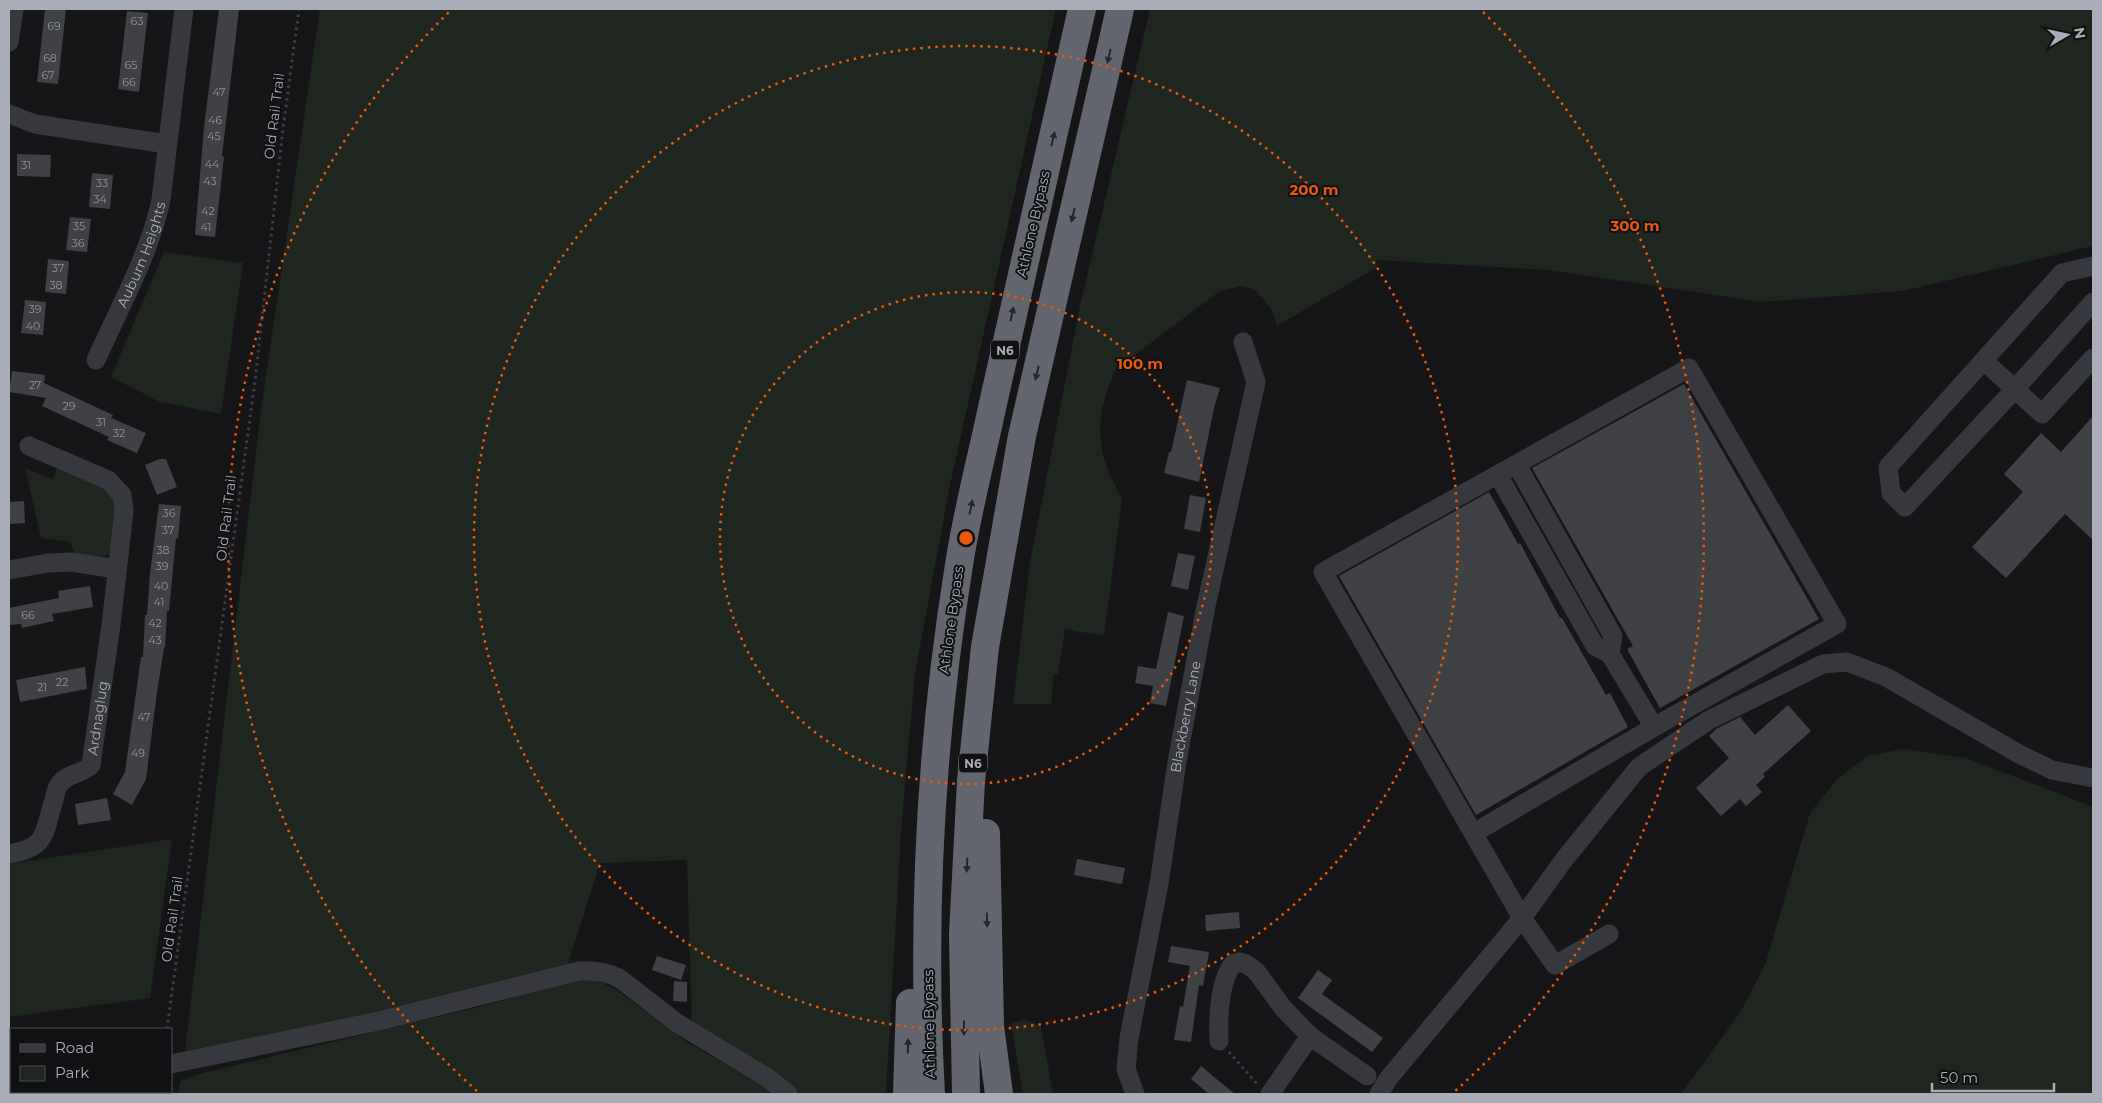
<svg xmlns="http://www.w3.org/2000/svg" width="2102" height="1103" font-family="Montserrat,sans-serif">
<rect width="100%" height="100%" fill="#161618"/>
<!-- green -->
<path fill="#1e261f" d="M320 9H1056L951 480 915 673 901 831 886 1094H796L758 1061 692 1026 687 860 600 863 567 967 318 1027 185 1051 261 410Z
M1150 9H2093V246L1903 291 1761 302 1549 270 1376 260 1377 267 1277 326 1272 311 1263 298 1253 289 1242 286 1220 291 1116 369 1108 387 1102 409 1100 431 1102 452 1109 473 1122 499 1104 636 1065 629 1058 674H1054L1051 704H1013L1030 562 1080 306Z
M164 252 243 263 221 414 160 402 111 377Z
M58 464 104 488 117 504 113 546 109 554C99 558 82 561 74 553L70 542 41 538 25 468 53 479Z
M1903 749 1966 758 2086 804 2093 808V1094H1681L1741 1011 1765 965 1810 813 1837 779 1867 756Z
M172 839 150 998 9 1017V864Z
M579 979 598 981 618 991 687 1042 778 1094H178L180 1081 199 1074 475 1008Z
M1024 1019 1041 1026 1053 1094H1023L1011 1024Z"/>
<!-- building -->
<path fill="#404145" d="M45 9H66L58 84 37 82Z
M219 9H239L222 156 224 157 215 237 195 235 204 127Z
M127 11 148 13 139 92 118 89Z
M17 154 51 155 50 177 17 176Z
M92 173 113 175 110 209 89 207Z
M70 217 91 219 87 252 66 250Z
M48 259 69 261 66 294 45 292Z
M25 300 46 302 43 335 21 333Z
M12 371 45 375 44 383 113 415 111 418 146 433 137 453 107 440 109 437 42 406 46 398 9 392Z
M1187 380 1220 388 1214 408 1199 482 1164 473 1169 452H1171Z
M1684 384 1819 619 1660 708 1627 649 1633 646 1532 468Z
M2093 416V540L2065 514 2006 578 1972 547 2023 492 2004 474 2041 433 2061 452Z
M160 459H166L177 487 157 495 145 465Z
M1489 492 1518 544 1520 543 1560 618H1562L1606 695 1610 693 1628 727 1476 815 1339 576Z
M1190 495 1206 498 1200 532 1184 529Z
M24 501 25 523 9 524V502Z
M159 504 181 506 178 539 176 538 169 611H167L165 648H164L157 692 146 779 132 805 113 794 125 772 141 657H143L145 615H147L150 573Z
M1178 553 1195 556 1188 590 1171 586Z
M90 586 93 607 52 614 54 621 22 628 21 624 9 625V608L59 598 58 591Z
M1168 612 1184 616 1166 706 1150 703 1153 686 1135 683 1138 666 1156 669Z
M85 667 87 689 20 702 16 680Z
M1788 705 1811 731 1763 774 1765 777 1756 785 1762 792 1746 806 1740 799 1721 816 1696 788 1729 758 1709 736 1716 729 1740 717 1755 735Z
M107 798 111 820 78 825 75 804Z
M1077 859 1125 868 1122 884 1074 875Z
M1239 912 1240 928 1206 931 1205 915Z
M1171 946 1209 952 1203 986 1199 985 1191 1042 1174 1040 1180 1006 1183 1007 1190 966 1168 962Z
M657 956 686 965 681 980 652 970Z
M1318 970 1332 980 1322 994 1383 1038 1372 1052 1298 998Z
M674 981 687 982V1002L673 1001Z
M1201 1066 1214 1077 1235 1094H1209L1191 1079Z"/>
<g fill="none" stroke-linecap="round" stroke-linejoin="round">
<!-- path -->
<path stroke="#3d3f44" stroke-width="3" stroke-dasharray="2.5 4" stroke-linecap="butt" d="M167 1029 255 381 283 129 299 9
M1229 1052 1258 1085
M160 1094V1092"/>
<!-- minor -->
<g stroke="#37383d" stroke-width="19">
<path d="M9 42 14 9"/>
<path d="M9 114 35 124 167 144"/>
<path d="M2093 266 2062 273 1888 467 1891 493 1905 507 2015 389 2093 302"/>
<path id="s1" d="M96 360C119 308 149 256 161 200L184 9"/>
<path d="M1984 361 2042 414 2093 358"/>
<path d="M1517 465 1613 636 1610 654 1654 727"/>
<path d="M1498 475 1595 646 1610 654"/>
<path d="M9 570 48 563 71 562 117 569"/>
<path d="M1474 833 1654 727 1837 624 1689 368 1323 572 1522 918 1555 965 1609 934"/>
<path id="s2" d="M9 854C49 847 43 833 54 800 55 795 56 789 59 785 66 773 82 775 91 765L111 625 124 511 122 495 108 480 29 446"/>
<path d="M1219 1041C1218 1020 1219 981 1233 964L1239 962 1246 964 1256 971 1283 1008 1310 1036"/>
<path d="M171 1064 379 1021 579 971C594 970 606 972 619 978L677 1023 768 1078 788 1094"/>
<path d="M9 1091 11 1090"/>
<path id="s3" d="M1135 1094 1126 1069 1129 1038 1159 884 1177 762 1206 606 1256 382 1243 342"/>
<path d="M1270 1094 1310 1036 1367 1076"/>
<path d="M1379 1094 1388 1079 1522 918 1563 861 1639 767 1709 720 1823 664 1847 662 1886 677 2019 754 2052 770 2093 778"/>
</g>
<!-- highway -->
<path stroke="#63666e" stroke-width="28" d="M986 833 990 1026 999 1094
M907 1094 910 1003
M931 1094C921 918 931 739 959 565 967 512 981 460 992 408 1021 275 1052 142 1082 9
M966 1094 963 934 971 781 985 647 1022 436 1120 9"/>
</g>
<!-- one-way arrows -->
<defs><path id="oneway-solid" d="M-6-.8H1V-3.2L6.5 0L1 3.2V.8H-6Z" transform="scale(1.25)"/></defs>
<g fill="#26262a">
<use href="#oneway-solid" transform="translate(1109 56) rotate(103)"/>
<use href="#oneway-solid" transform="translate(1053 139) rotate(-77)"/>
<use href="#oneway-solid" transform="translate(1073 215) rotate(103)"/>
<use href="#oneway-solid" transform="translate(1012 314) rotate(-78)"/>
<use href="#oneway-solid" transform="translate(1037 373) rotate(103)"/>
<use href="#oneway-solid" transform="translate(971 507) rotate(-78)"/>
<use href="#oneway-solid" transform="translate(967 865) rotate(93)"/>
<use href="#oneway-solid" transform="translate(987 920) rotate(89)"/>
<use href="#oneway-solid" transform="translate(964 1028) rotate(90)"/>
<use href="#oneway-solid" transform="translate(908 1046) rotate(-88)"/>
</g>
<!-- distance rings -->
<g fill="none" stroke="#e8590c" stroke-width="2.5" stroke-dasharray="2.5 5">
<circle cx="966" cy="538" r="246"/>
<circle cx="966" cy="538" r="492"/>
<path d="M477 1091A738 738 0 0 1 449 12M1483 12A738 738 0 0 1 1455 1091"/>
</g>
<g text-anchor="middle" dominant-baseline="central" stroke-width="4" stroke-linejoin="round" paint-order="stroke">
<!-- number labels -->
<g font-size="11" fill="#8e929b">
<text x="137" y="21">63</text>
<text x="54" y="26">69</text>
<text x="50" y="58">68</text>
<text x="131" y="65">65</text>
<text x="48" y="75">67</text>
<text x="129" y="82">66</text>
<text x="219" y="92">47</text>
<text x="215" y="120">46</text>
<text x="214" y="136">45</text>
<text x="212" y="164">44</text>
<text x="26" y="165">31</text>
<text x="210" y="181">43</text>
<text x="102" y="183">33</text>
<text x="100" y="199">34</text>
<text x="208" y="211">42</text>
<text x="79" y="226">35</text>
<text x="206" y="227">41</text>
<text x="78" y="243">36</text>
<text x="58" y="268">37</text>
<text x="56" y="285">38</text>
<text x="35" y="309">39</text>
<text x="33" y="326">40</text>
<text x="35" y="385">27</text>
<text x="69" y="406">29</text>
<text x="101" y="422">31</text>
<text x="119" y="433">32</text>
<text x="169" y="513">36</text>
<text x="168" y="530">37</text>
<text x="163" y="550">38</text>
<text x="162" y="566">39</text>
<text x="161" y="586">40</text>
<text x="159" y="602">41</text>
<text x="28" y="615">66</text>
<text x="155" y="623">42</text>
<text x="155" y="640">43</text>
<text x="62" y="682">22</text>
<text x="42" y="687">21</text>
<text x="144" y="717">47</text>
<text x="138" y="753">49</text>
</g>
<!-- shield labels -->
<g fill="#111113" stroke="#7b7e86" stroke-width="1">
<rect x="991" y="340.5" width="28" height="19" rx="4"/>
<rect x="959" y="753.5" width="28" height="19" rx="4"/>
</g>
<g font-size="12" font-weight="bold" fill="#a8adb8">
<text x="1005" y="350">N6</text>
<text x="973" y="763">N6</text>
</g>
<!-- street labels -->
<g font-size="14" fill="#a8adb8" stroke="#111113">
<text transform="translate(274 116) rotate(-83)">Old Rail Trail</text>
<text transform="translate(1033 224) rotate(-77)">Athlone Bypass</text>
<text stroke="none"><textPath href="#s1" startOffset="115">Auburn Heights</textPath></text>
<text transform="translate(226 518) rotate(-83)">Old Rail Trail</text>
<text transform="translate(951 620) rotate(-82)">Athlone Bypass</text>
<text stroke="none"><textPath href="#s3" startOffset="384">Blackberry Lane</textPath></text>
<text stroke="none"><textPath href="#s2" startOffset="179">Ardnaglug</textPath></text>
<text transform="translate(172 919) rotate(-82)">Old Rail Trail</text>
<text transform="translate(929 1024) rotate(-91)">Athlone Bypass</text>
</g>
</g>
<circle cx="966" cy="538" r="8" fill="#e8590c" stroke="#111113" stroke-width="2.5"/>
<g font-size="15" text-anchor="middle" font-weight="bold" fill="#e8590c" stroke="#111113" stroke-width="4" stroke-linejoin="round" paint-order="stroke">
<text x="1314" y="195">200 m</text>
<text x="1635" y="231">300 m</text>
<text x="1140" y="369">100 m</text>
</g>
<!-- border -->
<rect width="2102" height="1103" fill="none" stroke="#a8adb8" stroke-width="20"/>
<!-- legend -->
<rect x="10" y="1028" width="162" height="65" fill="#111113" stroke="#4d4f55"/>
<rect x="20" y="1044" width="25" height="8" fill="#37383d" stroke="#4d4f55"/>
<text x="55" y="1053" font-size="15" fill="#a8adb8">Road</text>
<rect x="20" y="1066" width="25" height="15" fill="#1e261f" stroke="#4d4f55"/>
<text x="55" y="1078" font-size="15" fill="#a8adb8">Park</text>
<!-- north arrow -->
<g transform="translate(2067 35) rotate(81)" stroke="#111113" stroke-width="4" paint-order="stroke">
<path d="M0-4L9 19L0 12L-9 19Z" fill="#a8adb8"/>
<text y="-8" font-size="14" font-weight="bold" text-anchor="middle" fill="#a8adb8">N</text>
</g>
<!-- scale -->
<path d="M1932 1083v8h122v-8" fill="none" stroke="#a8adb8" stroke-width="2.5"/>
<text x="1940" y="1083" font-size="15" fill="#a8adb8" stroke="#111113" stroke-width="4" paint-order="stroke">50 m</text>
</svg>
